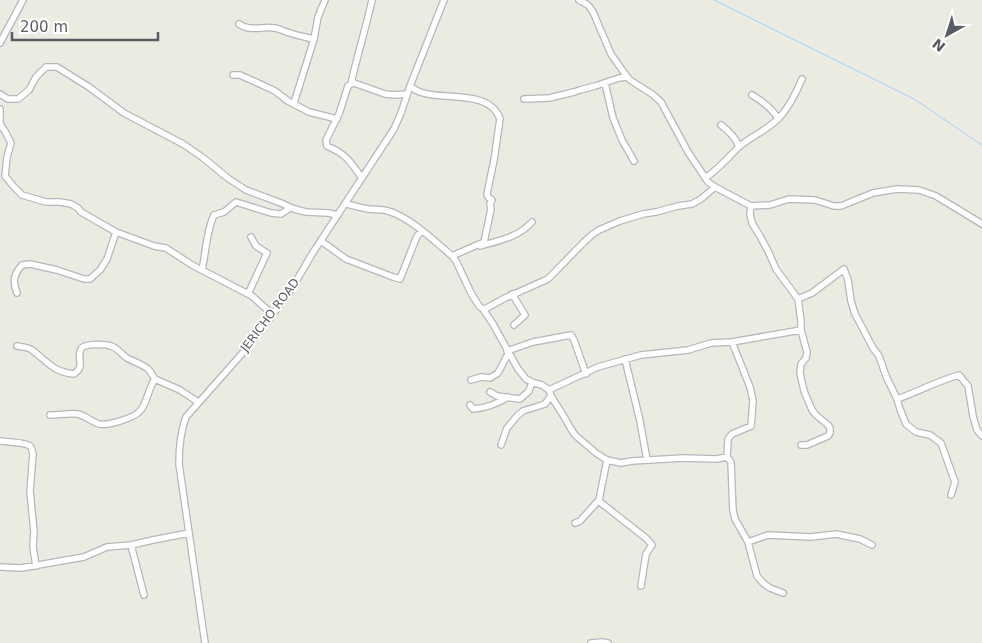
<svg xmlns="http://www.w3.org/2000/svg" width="982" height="643" font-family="'DejaVu Sans',sans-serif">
<rect width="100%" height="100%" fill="#ecebe2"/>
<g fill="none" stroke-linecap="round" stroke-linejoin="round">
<!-- stream -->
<path stroke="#a3cefb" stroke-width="1" d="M714 0 914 99 982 145"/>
<!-- minor casing -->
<g stroke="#b4b7bc" stroke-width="8">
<path id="minor" d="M579 0 588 5 593 12 611 54 625 74 630 80 652 94 661 102 688 152 708 182 715 187 751 206 770 205 789 199 815 200 834 206H841L873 193 897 189 919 190 936 196 982 224
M239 24C250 32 262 26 275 28 281 29 285 32 290 33 298 36 306 37 314 39
M0 43 23 0
M233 75H240L260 84 275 91 288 101 309 112 337 119
M605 83 613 118 622 140 634 161
M351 84 354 83 385 94 395 95 407 94
M410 86C413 88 416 91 420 92 443 101 490 89 500 119L494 160 487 194 488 197 492 200 490 204 491 209 484 242 452 256
M0 94 8 99H18L29 90 36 77 46 67H57L89 87 124 113 183 144 202 157 229 179 246 190 281 203 294 209 306 212 328 213 338 215
M752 95C762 101 773 109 778 119
M524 99 549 98 574 92 580 90 595 86 619 78 627 77
M294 103 314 39 318 17 325 0
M0 109V122
M0 124 6 133 11 143 7 157 5 176 14 187 22 195 46 202H60L71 204 78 208 81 212 116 232 154 246 166 248 192 265 252 296 272 314
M721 125C729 131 736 138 739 147
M362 178C350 161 346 154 327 146L326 140 339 114 348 86 351 84C357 56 366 28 372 0
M705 178C719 169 728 157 740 146 752 136 767 130 778 119 789 108 796 93 802 79
M345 204C354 205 360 208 368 209 375 210 381 209 388 211 408 216 436 242 452 256L456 261 471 293 479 306 483 309 493 324 518 369 526 379 534 383 542 385 549 390 551 396 563 415 571 429 575 435 596 453 607 460 621 463 632 461 684 458 716 459 727 457 731 462 733 511 735 519 748 542 757 576 763 583 770 588 783 593
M751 206 750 214 752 223 761 238 769 253 776 269 798 299 801 321V330L807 352 806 358 801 364 800 373 804 391 812 410 816 415 828 425 830 428V433L828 436 807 445H801
M321 241 346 259 393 277 400 279 417 236 422 231
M480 246C498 241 519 237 532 222
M202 270C206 252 206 232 214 215L224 212 236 202 271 213 281 214 290 208
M17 293C12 281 14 274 22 265L30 264 57 270 84 279H90L100 270 107 259 116 232
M248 294 267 253 256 246 251 237
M512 294 525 315 514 325
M798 299 812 293 844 269 848 280 851 301 855 314 873 348 879 356 886 376 897 399 900 409 906 424 916 432 930 435 941 443 955 482 951 495
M483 309H485L505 298 548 279 584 242 593 234 599 230 620 221 643 214 656 212 678 206 692 204 701 199 715 187
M17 346C22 347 28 347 32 350 48 362 53 372 74 374 86 366 76 358 81 349 84 343 106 344 111 346 118 348 122 355 127 358 134 362 142 364 148 369 151 372 153 376 155 379
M507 351 533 342 571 335 574 340 586 374
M625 359 640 421 647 460
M471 380 481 377 490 378 498 373 508 354
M549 390 598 367 641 355 688 350 711 343 732 342 801 330
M490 392 497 396 520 399 529 391 532 382
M897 399C918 392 937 381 959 375L968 386 973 416 977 430 982 436
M470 405 473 409C486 408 497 404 508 397
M50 415C59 415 69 413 78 414 86 416 92 422 99 424 108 426 134 418 140 411 148 402 148 388 155 379L180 390 198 402
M0 441C7 442 25 442 30 446 32 448 32 452 33 454L30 491 34 532 33 547 36 566
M501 445 507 428 518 415 523 411 545 404 551 396
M727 457 728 439 732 434 751 426 753 401 750 387 732 342
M607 460 599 500 600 502 647 539 652 545 646 554 641 586
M575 523 580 521 599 500
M748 542 768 535 811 537 836 534 860 539 872 545
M131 545 144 595
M0 567 21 568 84 557 107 547 131 545 153 540 189 533
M205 643 179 464C179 447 180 433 186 417L247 348 291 290 312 254 394 129 401 113 410 86 444 0
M591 643 602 642 608 643"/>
</g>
<!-- minor -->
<use href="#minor" stroke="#fff" stroke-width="5.5"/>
</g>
<g text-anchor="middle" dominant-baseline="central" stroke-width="4" stroke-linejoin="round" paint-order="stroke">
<!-- street labels -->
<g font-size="12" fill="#5a5d62" stroke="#fff">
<text transform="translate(270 315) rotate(-53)">JERICHO ROAD</text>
</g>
</g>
<!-- north arrow -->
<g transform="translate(947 35) rotate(219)" stroke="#ffffff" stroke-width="4" paint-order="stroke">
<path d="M0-4L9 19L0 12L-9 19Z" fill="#5a5d62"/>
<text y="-8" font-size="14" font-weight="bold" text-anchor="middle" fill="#5a5d62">N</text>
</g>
<!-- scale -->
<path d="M12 32v8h146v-8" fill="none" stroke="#5a5d62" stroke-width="2.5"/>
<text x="20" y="32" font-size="15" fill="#5a5d62" stroke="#ffffff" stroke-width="4" paint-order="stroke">200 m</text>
</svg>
